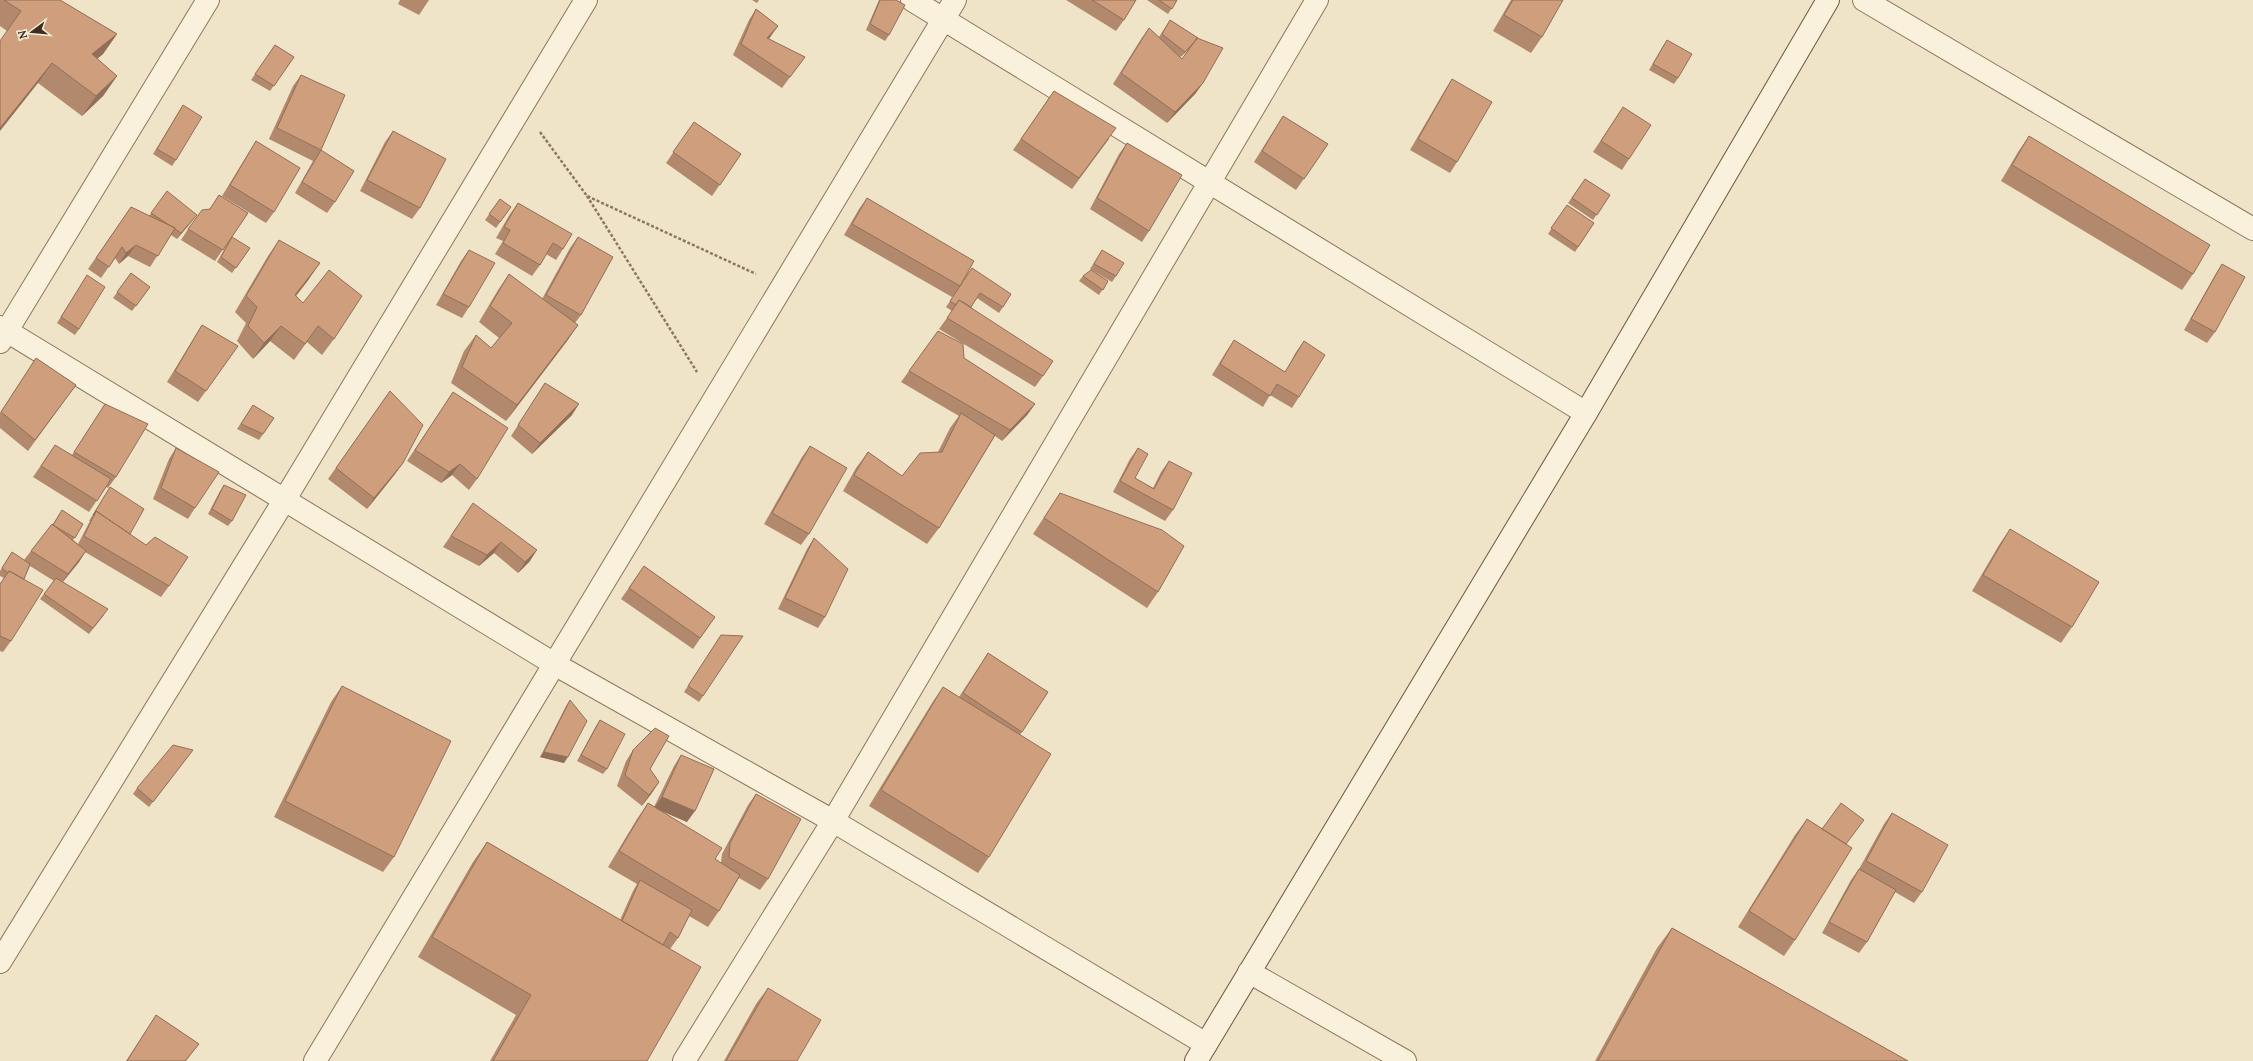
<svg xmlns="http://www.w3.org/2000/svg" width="2253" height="1061" font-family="Lora,serif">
<rect width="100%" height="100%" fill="#f0e4c8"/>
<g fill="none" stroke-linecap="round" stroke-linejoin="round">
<!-- street casing -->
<g stroke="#8d765c" stroke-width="24">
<path id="street" d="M912 0 1586 413
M1864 0 2253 229
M0 327 556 665 833 821 1206 1044
M0 342 208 0
M0 962 285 499 586 0
M1249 972 1405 1061
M315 1061 955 0
M684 1061 833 821 1317 0"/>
</g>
<!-- secondary casing -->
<g stroke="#6f573f" stroke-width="24">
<path id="secondary" d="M1196 1061 1586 413 1828 0"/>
</g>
<!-- path -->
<path stroke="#8d765c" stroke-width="2.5" stroke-dasharray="3 2" stroke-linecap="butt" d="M540 132 587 196 756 274
M587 196 697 372"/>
<!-- street -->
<use href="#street" stroke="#faf1dc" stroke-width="22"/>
<!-- secondary -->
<use href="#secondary" stroke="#faf1dc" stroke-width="22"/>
</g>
<!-- wall -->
<path fill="#b2896c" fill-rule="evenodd" d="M0 0H60L117 34 103 54 97 59 117 76 103 96 82 116 38 83 7 31 0 26Z
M400 0H429L419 15 398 4Z
M752 0H759L757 3Z
M879 0H896L889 35 885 41 866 30Z
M1066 0H1136L1124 20 1116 31Z
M1147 0H1177L1168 14Z
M1511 0H1563L1542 37 1531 53 1493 31Z
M756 9 778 26 769 39 805 57 782 88 733 55 749 20Z
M1170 20 1198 38 1203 83 1195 94 1167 123 1113 84 1141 39 1149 28 1159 37ZM1189 49 1182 59 1177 54 1181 57Z
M1667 40 1678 78 1674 84 1649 70 1663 46Z
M275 45 294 57 270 91 251 80Z
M301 75 335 202 327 213 295 193 313 161 269 139 293 86Z
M1452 79 1457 162 1450 173 1410 150 1445 90Z
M1054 91 1109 139 1072 189 1013 150Z
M183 105 176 160 172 166 153 154Z
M1623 107 1629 159 1622 170 1593 152Z
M1283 116 1328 144 1296 190 1254 162 1276 127Z
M694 122 741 154 712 196 666 163Z
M393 131 420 208 412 219 360 191 385 142Z
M2029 136 2193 274 2182 290 2001 181 2018 152Z
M256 141 274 212 266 223 222 196 249 152Z
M1127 143 1149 231 1142 242 1090 209 1119 154Z
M1585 179 1610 195 1593 220 1568 203Z
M167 191 193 220 177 239 171 235 150 267 128 256 119 264 115 258 101 278 88 269 131 207 149 216Z
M219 195 248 213 215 261 181 240 188 229 209 210Z
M867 198 961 284 972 268 1003 307 999 313 977 298 971 307 1043 376 1035 387 939 329 952 311 946 307 957 291 952 297 844 235 859 209Z
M500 199 511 207 496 228 485 220Z
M518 203 563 249 556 260 546 254 540 265 532 276 495 254 503 241 496 238 510 214Z
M1567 205 1594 223 1575 252 1548 234Z
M578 237 581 315 575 323 578 325 567 341 506 421 451 383 464 351 476 335 491 348 499 338 479 322 498 290 509 274 542 299 570 248Z
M279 240 309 279 296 296 334 339 322 355 307 342 294 360 270 341 253 359 237 341 246 323 235 312 268 256Z
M228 243 250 248 232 273 217 262Z
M469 250V307L462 318 436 305 461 261Z
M1102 250 1116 276 1112 282 1090 269Z
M2222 264 2215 332 2207 343 2184 330 2215 275Z
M131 273 150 287 132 311 113 298Z
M87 275 79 329 75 335 57 323Z
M1083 276 1108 281 1099 295 1079 281Z
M202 325 238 346 198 402 167 382 195 336Z
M938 331 964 358 1035 404 1027 415 1002 441 995 436 939 528 927 544 843 491 856 468 868 452 902 476 938 452 950 428 959 416 901 382Z
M1234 340 1285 372 1296 352 1304 341 1299 397 1292 408 1270 395 1263 407 1212 375 1226 352Z
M36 358 76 385 28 451 0 428V413Z
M545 383 572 415 532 454 511 436Z
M390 391 403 463 395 474 367 509 328 479Z
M453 392 477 479 469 490 452 475 441 483 407 461Z
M105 404 116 477 108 488 106 487 89 512 33 477 55 445 72 455Z
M253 405 274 418 259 440 237 429Z
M810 446 809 534 801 545 764 524 802 457Z
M176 448 195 508 188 519 153 499 169 459Z
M1138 448 1135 478 1153 488 1161 472 1169 461 1173 510 1165 521 1113 492 1130 459Z
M224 485 232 521 228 526 208 514 220 491Z
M110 487 130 534 169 586 161 597 85 552 79 562 63 582 104 615 89 634 40 599 54 581 30 566 24 579 11 641 3 652 0 651V584L4 578 0 576V571L8 558 12 552 24 560 31 551 53 524 62 510 83 524 73 540 78 544 90 521H89Z
M1060 493 1158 592 1147 608 1033 534Z
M473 503 530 561 518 573 494 553 479 566 443 547Z
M2010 529 2072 627 2061 643 1972 591 1999 545Z
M814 538 825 617 818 628 778 609 807 549Z
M644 566 715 617 693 649 621 599Z
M721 635 703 696 699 702 684 692Z
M988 653 1048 692 1020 735 989 857 978 873 869 806 932 703 943 687 959 697Z
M342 686 394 857 383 872 274 817 331 702Z
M570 700 564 763 540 757 566 706Z
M600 720 607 769 603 774 577 761 596 726Z
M193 750 149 807 133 794 137 788Z
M633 750 650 769 659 782 642 806 617 786 626 761Z
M681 755 687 822 658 809 715 859 721 863 722 854 748 805 756 794 768 879 760 890 739 878 719 911 708 927 689 916 678 938 670 949 647 1061H490L516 1015 418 957 473 862 487 842 620 920 633 891 637 884 608 867 637 819 648 803 654 807 674 766Z
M1892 813 1922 892 1914 903 1895 892 1867 942 1859 953 1822 933 1851 880 1859 869 1884 824Z
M1807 819 1846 844 1795 940 1784 956 1738 927 1795 835Z
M1672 928 1908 1061H1595L1657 948Z
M768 988 797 1061H724L756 1004Z
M156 1015 199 1044 186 1061H126Z"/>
<!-- shaded-wall -->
<path fill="#916f58" d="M778 26 770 37 760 49 767 38Z
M117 34 103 54 78 74 92 54Z
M52 63 38 83 0 131V128Z
M117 76 103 96 82 116 96 96Z
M1203 83 1195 94 1167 123 1175 112Z
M197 215 193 220 177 239 181 233Z
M136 245 128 256 119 264 126 253Z
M320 263 309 279 284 311 295 295Z
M578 325 567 341 506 421 517 405Z
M281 326 270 341 253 359 264 343Z
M579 404 572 415 532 454 540 443Z
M1035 404 1027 415 1002 441 1010 430Z
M403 463 395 474 367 509 374 498Z
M460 464 452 475 441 483 449 472Z
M501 542 494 553 479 566 487 555Z
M537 550 530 561 518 573 525 562Z
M86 551 79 562 60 585 68 574Z
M544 752 568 757 564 763 540 757Z
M659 782 652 793 642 806 649 795Z
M662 797 695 811 687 822 654 808Z"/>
<!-- building -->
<path fill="#cf9f7d" stroke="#916f58" d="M4 0H60L117 34 92 54 117 76 96 96 52 63 0 128V41L21 11Z
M880 0H896L905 5 889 35 870 24Z
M1092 0H1136L1124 20Z
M1159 0H1177L1172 9Z
M1513 0H1563L1542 37 1504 15Z
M756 9 778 26 767 38 805 57 790 77 741 44Z
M1170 20 1198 38 1185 52 1162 34Z
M1149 28 1182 59 1197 38 1223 48 1203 83 1175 112 1121 73Z
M1667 40 1692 54 1678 78 1653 64Z
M275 45 294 57 274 86 255 74Z
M301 75 345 95 321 150 354 171 335 202 302 182 321 150 277 128Z
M1452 79 1492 102 1457 162 1418 139Z
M1054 91 1116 128 1079 178 1021 139Z
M183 105 202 117 176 160 157 149Z
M1623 107 1651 125 1629 159 1601 141Z
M1283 116 1328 144 1304 179 1262 151Z
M694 122 741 154 720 185 673 152Z
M393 131 446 159 420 208 367 180Z
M2029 136 2210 245 2193 274 2012 165Z
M256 141 300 168 274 212 230 185Z
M1127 143 1182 175 1149 231 1097 198Z
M1585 179 1610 195 1597 215 1572 198Z
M167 191 197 215 181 233 175 229V228L169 225 151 213Z
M219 195 248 213 223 250 188 229 202 210 210 209Z
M867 198 974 261 960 286 852 224Z
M500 199 511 207 500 222 489 214Z
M518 203 572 234 563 249 553 243 540 265 503 243 510 230 504 227Z
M1567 205 1594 223 1578 247 1551 228Z
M131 207 175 228 158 256 136 245 126 253 122 247 109 267 96 258Z
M232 237 250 248 236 268 221 257Z
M578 237 613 257 581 315 546 295Z
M279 240 320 263 295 295 303 303 329 270 362 296 334 339 318 326 305 344 281 326 264 343 248 326 257 307 246 296Z
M469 250 495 263 469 307 443 294Z
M1102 250 1124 263 1116 276 1094 264Z
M2222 264 2245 277 2215 332 2191 319Z
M972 268 1011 294 1003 307 980 293 971 307 959 300 956 305 950 301Z
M1091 270 1108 281 1103 290 1083 276Z
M131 273 150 287 136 306 117 292Z
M509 274 578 325 517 405 462 367 476 335 491 348 512 323 490 306Z
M87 275 105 287 79 329 61 317Z
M959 300 1053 361 1043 376 947 318Z
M202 325 238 346 206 391 175 371Z
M938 331 963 344 964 358 1035 404 1010 430 909 371Z
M1234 340 1285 372 1304 341 1325 355 1299 397 1277 384 1270 396 1220 364Z
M36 358 76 385 35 440 1 412Z
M545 383 579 404 540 443 518 425Z
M390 391 423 425 403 463 374 498 336 468Z
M453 392 508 428 477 479 460 464 449 472 415 450Z
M105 404 148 424 116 477 74 452Z
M253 405 274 418 263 434 241 424Z
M961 413 995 435 939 528 854 475 868 452 902 476 920 453 942 452Z
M55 445 111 479 97 501 41 466Z
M810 446 847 468 809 534 772 513Z
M176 448 219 472 195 508 161 488Z
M1138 448 1148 454 1135 478 1154 489 1169 461 1192 473 1173 510 1120 481Z
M224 485 246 495 232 521 212 509Z
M110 487 144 509 130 534 96 511 94 516 93 515Z
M1060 493 1162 530 1184 546 1158 592 1044 518Z
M473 503 537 550 525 562 501 542 487 555 451 536Z
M62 510 83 524 75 538 53 525Z
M96 511 146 545 155 537 188 557 169 586 84 536Z
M52 524 86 551 68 574 31 551Z
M2010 529 2099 582 2072 627 1983 575Z
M814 538 848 569 825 617 785 598Z
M12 552 30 564 24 579 9 571 8 573 2 568Z
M644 566 715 617 700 638 629 588Z
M9 571 43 590 11 641 0 636V584Z
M56 578 108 609 93 628 44 594Z
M721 635 743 636 703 696 688 686Z
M988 653 1048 692 1022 732 963 693Z
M342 686 451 741 394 857 285 801Z
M943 687 1051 754 989 857 881 790Z
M570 700 587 721 568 757 544 752Z
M600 720 625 734 607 769 581 755Z
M655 728 669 736 650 769 659 782 649 795 625 775 633 750Z
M173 745 193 750 153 802 137 788Z
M681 755 714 769 695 811 662 797Z
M756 794 801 819 768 879 729 857 730 843Z
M648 803 722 848 715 859 740 875 719 911 619 851Z
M1841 803 1864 820 1846 844 1822 829Z
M1892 813 1948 845 1922 892 1866 861Z
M1807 819 1852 848 1795 940 1749 911Z
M487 842 701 967 647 1061H493L531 995 432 937Z
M1859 869 1896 890 1867 942 1829 922Z
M640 880 692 910 678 938 670 932 663 945 622 921Z
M1672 928 1908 1061H1598Z
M768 988 821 1020 797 1061H726Z
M156 1015 199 1044 185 1061H127Z"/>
<!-- north arrow -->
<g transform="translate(32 32) rotate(254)" stroke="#f7eed8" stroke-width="3" paint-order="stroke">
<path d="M0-3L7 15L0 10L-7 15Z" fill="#3d2e20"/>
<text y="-6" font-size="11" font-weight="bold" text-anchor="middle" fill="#3d2e20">N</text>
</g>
</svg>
